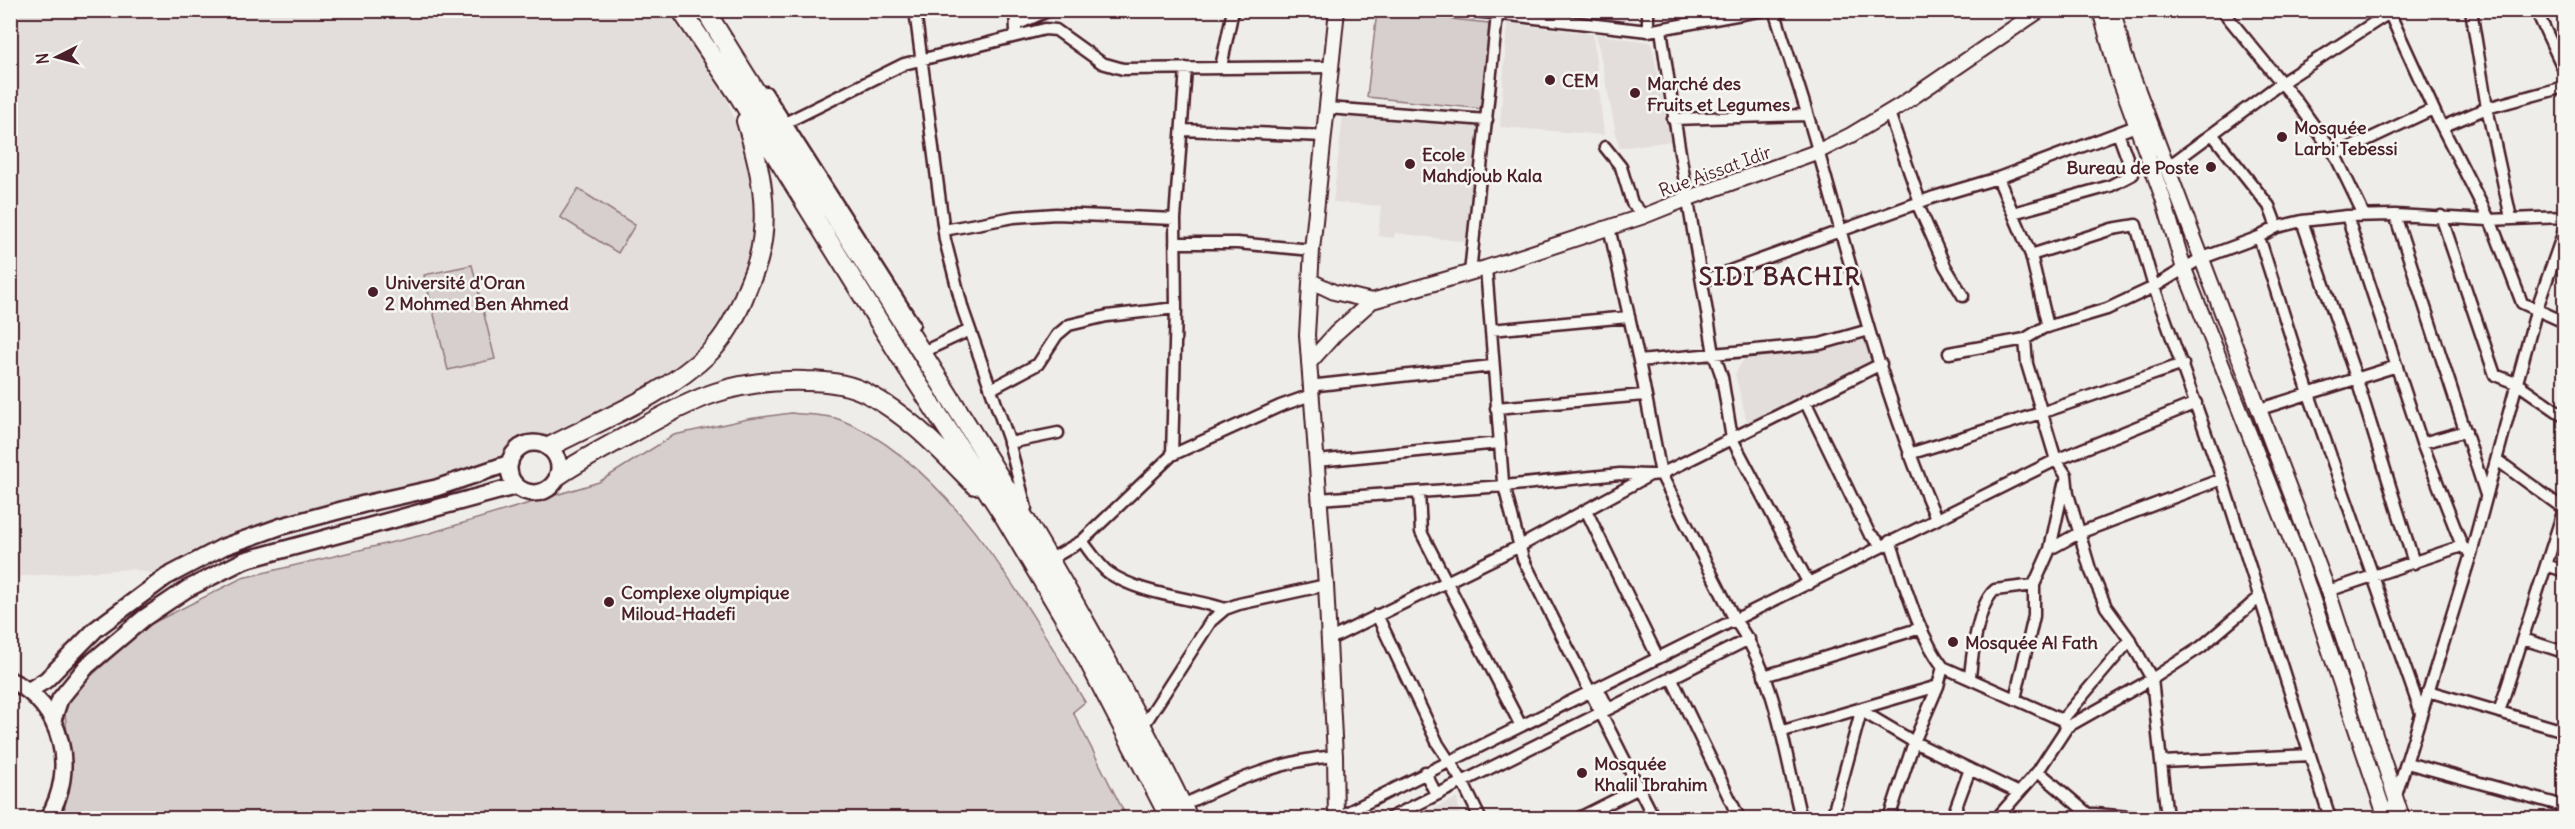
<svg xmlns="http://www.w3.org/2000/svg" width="2575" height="829" font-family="Delius,sans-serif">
<rect width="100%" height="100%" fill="#efedea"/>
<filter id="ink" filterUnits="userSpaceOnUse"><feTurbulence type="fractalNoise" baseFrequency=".0167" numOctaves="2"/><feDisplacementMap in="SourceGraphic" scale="12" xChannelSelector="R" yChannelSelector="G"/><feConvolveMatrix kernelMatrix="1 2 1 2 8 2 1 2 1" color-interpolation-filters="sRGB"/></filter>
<g filter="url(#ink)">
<!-- built -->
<path fill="#e3dedc" d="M11 11H667L727 99 751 165 755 225 747 267 724 316 691 357 621 410 568 437H516L486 471 326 515 166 577 132 569 11 577Z
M1507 23 1593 34 1604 135 1500 127Z
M1596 34 1649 42 1652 46 1671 141 1619 148Z
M1343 115 1486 127 1474 243 1395 233 1394 238 1378 236 1381 206 1333 202Z
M1866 339 1873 340 1878 355 1872 362 1747 422 1735 374 1745 357 1824 351Z
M1457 798 1461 818H1410Z"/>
<!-- green -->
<path fill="#d7cfce" stroke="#90777c" stroke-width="1.5" d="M1377 11 1489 23 1483 109 1367 97Z
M578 189 635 225 618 253 560 217Z
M472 265 495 359 448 370 424 275Z
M791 413C806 415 826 414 841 420 948 462 1028 607 1085 702L1073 712 1127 818H64L69 758 64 701 143 628 242 578 427 534 599 482 674 435 748 419Z"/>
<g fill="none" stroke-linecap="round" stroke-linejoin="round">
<!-- minor casing -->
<g stroke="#4a1f2b" stroke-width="15">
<path id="minor" d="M915 10 945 240 963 310 1008 438 1026 508
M1015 10 1016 31
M1466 10 1648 31 1764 10
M1774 10C1789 58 1806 106 1819 154 1854 277 1885 401 1936 518
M2222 10 2294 98 2335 155 2364 215
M2388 10 2438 119 2493 227 2522 303 2564 322
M2471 10 2487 108 2511 218
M2536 10 2564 70
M1016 25 1050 10
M1661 29C1676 138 1696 245 1714 354L1722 377 1732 439 1809 584
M1648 31V10
M1221 67 1233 10
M766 92 914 324
M1327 108 1487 120
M1889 113 1920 202
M1673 119 1807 115
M787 122 904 64 1045 29 1056 30 1102 63 1123 69 1331 67
M2442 127 2487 108 2564 87
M1182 130 1324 136
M2213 135 2269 206 2277 227
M1605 147 1621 167 1632 203 1644 216
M2335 155 2433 109
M2166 168 2281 83 2389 13
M1998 178 2031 255 2048 327
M1917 203 1945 266 1963 296
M2013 213 2110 186 2133 174 2118 133
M2395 215 2486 495
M2347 216 2422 443 2462 546 2471 554
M2441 216 2495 375 2518 384 2564 416
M2302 221 2357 380 2414 563
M1609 227 1639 361 1661 474 1735 620C1777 678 1784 751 1801 818
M944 230 1014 217 1056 214 1175 219
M2259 237 2309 394 2421 713
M1175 243H1237L1312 250
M2031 255 2112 229 2136 225 2154 287 2222 479 2330 818
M1486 268 1503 482 1523 559 1654 818
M1470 273 1497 15
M1702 281 1934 197 1998 178 2136 126
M1491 330 1628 317
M2025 339 2027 364 2056 460 2066 475 2068 494 2090 569 2106 607 2130 640 2152 679 2167 818
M929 349 970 330
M1949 353 2025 339 2043 328 2107 309 2154 287 2200 259 2259 237 2277 227 2302 221 2347 216 2395 215 2488 220 2564 217
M1639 361 1820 344 1869 330
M1309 386 1492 366
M991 389 1038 364 1057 335 1069 325 1107 316 1176 308
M1805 401 1869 533 1882 545
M1496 408 1644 395
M2260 409 2397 366
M1009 443 1058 433
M2422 443 2466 431
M1909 454 2041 413 2183 364
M1172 455 1176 308 1175 219 1186 68
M2497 460 2564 509
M1317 461 1499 443
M1419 492 1421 532 1521 726
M1318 499 1504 486 1620 474 1649 475
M1586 510 1658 658
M1082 541C1090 551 1099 566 1109 573 1142 595 1188 597 1225 609
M2050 549 2079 533 2222 479
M1056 556 1082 541 1172 455 1280 406 1311 395
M2546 565 2564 571
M2328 591 2462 546
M1377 615 1438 744 1462 781 1480 818
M2523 639 2564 652
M1328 640 1522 545 1650 475 1661 474 1881 364
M1943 667 2062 720 2067 727
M1764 676 1921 628
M1671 677 1739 818
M1970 677C1972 655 1978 604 1995 590L2034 585
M1598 688 1608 708
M2428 691 2564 731
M2015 699 2034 616V585L2050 549 2064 484
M2499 712 2564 509
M1147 720 1211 621 1225 609 1239 604 1326 585
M2062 720 2130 640
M1783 731 1938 686
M2162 762 2310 755
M2407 763 2564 806
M2038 771 2088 814 2089 818
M1425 772 1436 794
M1189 802C1236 780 1283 760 1335 756
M1336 818 2056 460 2196 403
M1390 818 1749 639
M1579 818 1639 788
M1832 818 1859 719 1860 710 1914 742 2019 793
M1889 818 1914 742 1938 686 1943 667C1916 631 1905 583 1890 541
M1952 818 1970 769
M1997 818 2038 771 2067 727 2152 679 2201 647 2260 597
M2083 818 2088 814H2095L2141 818
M2389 818 2471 554 2537 308 2564 231"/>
</g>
<!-- tertiary casing -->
<g stroke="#4a1f2b" stroke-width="18">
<path id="tertiary" d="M2100 10 2117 72 2163 198 2184 269 2301 565 2386 818
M2113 10 2124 54 2328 591 2402 818
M1311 281 1334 292 1372 301
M1309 363 1336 333 1372 301 1486 268 1644 216 1689 198 1819 151 1851 135 1901 105 2040 10
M1336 818 1335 756 1326 585 1307 335 1312 250 1337 10"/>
</g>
<!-- secondary casing -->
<g stroke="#4a1f2b" stroke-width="20">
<path id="secondary" d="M509 468a25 25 0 1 1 50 0a25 25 0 1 1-50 0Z
M10 680C64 705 77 771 48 818
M28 691 46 680 96 629 166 577 223 547 282 526 364 504 436 488 510 463
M53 720 60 699 87 666 144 618 187 589 245 560 517 486"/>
</g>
<!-- trunk casing -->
<g stroke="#4a1f2b" stroke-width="22">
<path id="trunk" d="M681 10 739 96 907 367 1004 516 1077 639 1170 818
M705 10C869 278 1052 535 1188 818
M549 447C603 419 666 395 710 352 726 336 737 315 745 294 749 283 755 271 758 260 771 213 760 166 746 121
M559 475C583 459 608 446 634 432 695 397 734 379 806 381 825 381 850 384 868 394 912 418 940 450 975 485"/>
</g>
<!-- minor -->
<use href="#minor" stroke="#f6f6f2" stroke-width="10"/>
<!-- tertiary -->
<use href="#tertiary" stroke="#f6f6f2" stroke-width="14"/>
<!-- secondary -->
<use href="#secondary" stroke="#f6f6f2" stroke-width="15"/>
<!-- trunk -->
<use href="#trunk" stroke="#f6f6f2" stroke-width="18"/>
</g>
</g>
<!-- markers -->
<g fill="#4a1f2b" stroke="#f6f6f2" stroke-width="2">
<circle cx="1550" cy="80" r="6"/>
<circle cx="1635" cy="93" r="6"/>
<circle cx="2282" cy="137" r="6"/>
<circle cx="1410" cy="164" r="6"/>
<circle cx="2211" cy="167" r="6"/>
<circle cx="373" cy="292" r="6"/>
<circle cx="609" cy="602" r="6"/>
<circle cx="1953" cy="642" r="6"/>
<circle cx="1582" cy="773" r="6"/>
</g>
<g text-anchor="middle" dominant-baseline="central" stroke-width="5" stroke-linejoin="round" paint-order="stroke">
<!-- poi labels -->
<g font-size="18" font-weight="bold" fill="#4a1f2b" stroke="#f6f6f2" text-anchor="start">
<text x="1562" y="80">CEM</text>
<text x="1647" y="83">Marché des<tspan x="1647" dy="21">Fruits et Legumes</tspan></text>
<text x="2294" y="127">Mosquée<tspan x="2294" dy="21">Larbi Tebessi</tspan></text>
<text x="1422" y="154">Ecole<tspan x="1422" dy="21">Mahdjoub Kala</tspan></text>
<text x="2199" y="167" text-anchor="end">Bureau de Poste</text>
<text x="385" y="282">Université d'Oran<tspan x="385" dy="21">2 Mohmed Ben Ahmed</tspan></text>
<text x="621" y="592">Complexe olympique<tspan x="621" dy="21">Miloud-Hadefi</tspan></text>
<text x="1965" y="642">Mosquée Al Fath</text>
<text x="1594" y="763">Mosquée<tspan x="1594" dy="21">Khalil Ibrahim</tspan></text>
</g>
<!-- street labels -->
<g font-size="18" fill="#4a1f2b" stroke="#f6f6f2">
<text transform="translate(1715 171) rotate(-20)">Rue Aissat Idir</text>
</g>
<!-- district labels -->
<g font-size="24" font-weight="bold" letter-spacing="1.5" fill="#4a1f2b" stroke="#f6f6f2">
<text x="1780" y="276">SIDI BACHIR</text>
</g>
</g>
<!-- margin -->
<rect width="2575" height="829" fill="none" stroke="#f6f6f2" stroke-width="36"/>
<rect x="18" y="18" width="2539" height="793" fill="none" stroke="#4a1f2b" stroke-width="2" filter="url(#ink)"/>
<!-- north arrow -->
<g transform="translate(57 57) rotate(264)" stroke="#f6f6f2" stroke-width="4.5" paint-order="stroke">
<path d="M0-4.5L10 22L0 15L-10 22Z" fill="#4a1f2b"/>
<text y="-9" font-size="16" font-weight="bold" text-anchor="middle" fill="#4a1f2b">N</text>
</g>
</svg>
